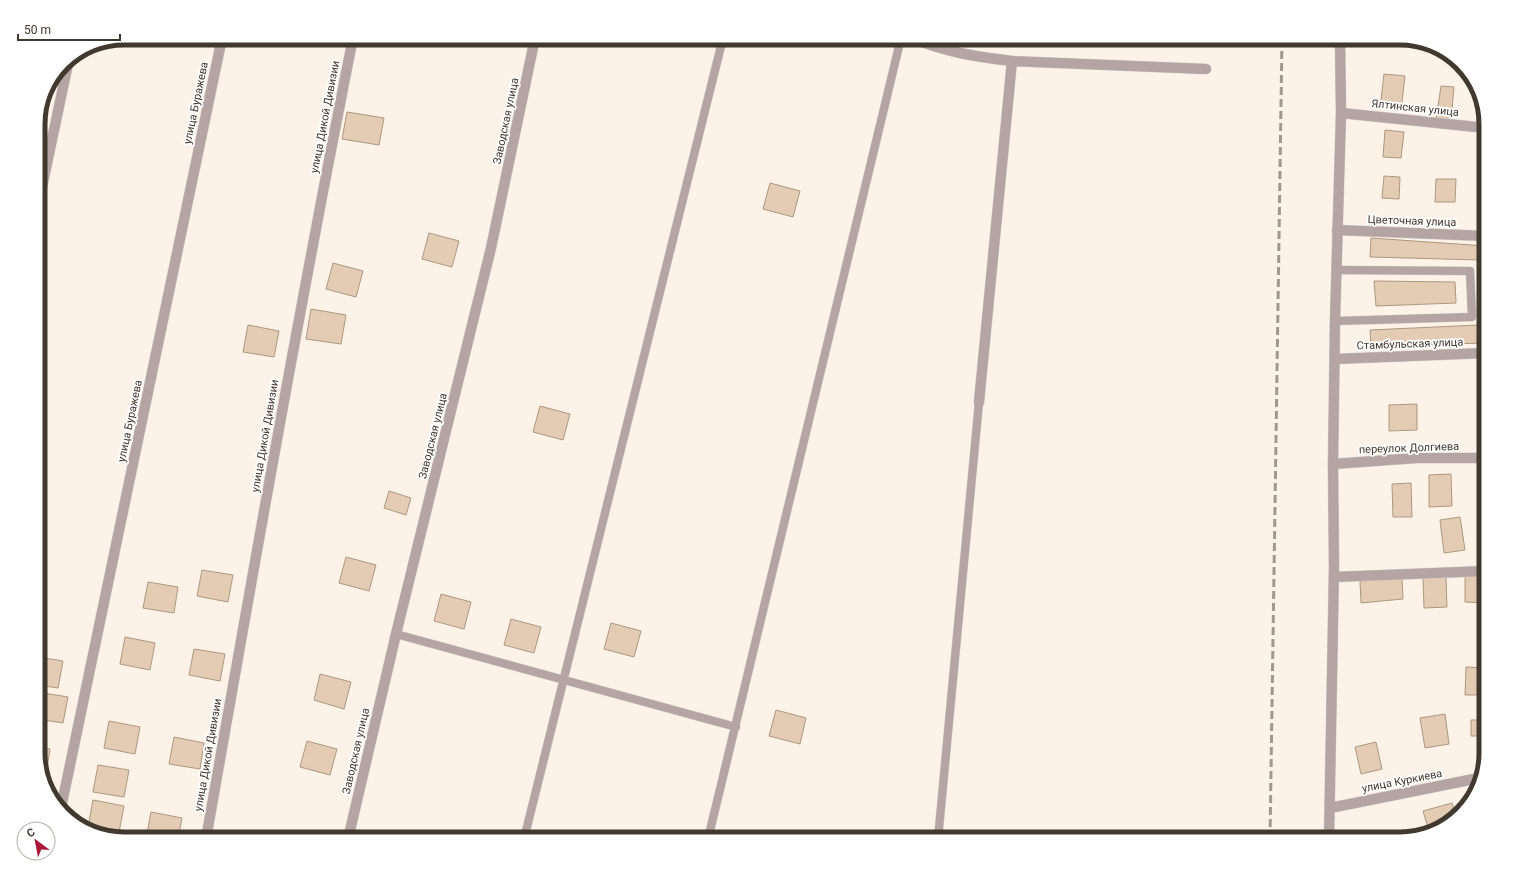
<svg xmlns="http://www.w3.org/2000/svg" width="1524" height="877" font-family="Roboto,sans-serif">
<rect width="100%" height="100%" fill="#fcf2e8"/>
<!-- building -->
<path fill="#e3ccb3" stroke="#ad9780" d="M1384 74 1405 76 1401 110 1380 108Z
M1441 86 1454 87 1451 120H1436Z
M347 112 384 118 379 145 342 139Z
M1385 130 1404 132 1401 158 1383 157Z
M1480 140H1486V176L1479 175Z
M1384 176 1400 177 1399 199 1382 198Z
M1436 179H1456L1455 202H1435Z
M770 183 800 191 793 217 763 209Z
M429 233 459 241 452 267 422 259Z
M1371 238 1486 246V343L1371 346 1370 330 1479 325 1480 260 1370 257Z
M333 263 363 271 356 297 326 289Z
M1374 281 1455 282 1456 303 1376 306Z
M311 309 346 315 341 344 306 339Z
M248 325 279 331 274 357 243 352Z
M1417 404V430L1389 431V405Z
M540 406 570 414 563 440 533 432Z
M1451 474 1452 506 1429 507V475Z
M1411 483 1412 517H1393L1392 484Z
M389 491 411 498 406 515 384 508Z
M1460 517 1465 550 1444 553 1440 520Z
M346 557 376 565 369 591 339 583Z
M202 570 233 575 228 602 197 596Z
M1465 574 1485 575V603L1465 602Z
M1423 577H1446L1447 607 1424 608Z
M1402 578 1403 599 1361 603 1360 581Z
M148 582 178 587 174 613 143 608Z
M441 594 471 602 464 629 434 621Z
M511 619 541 627 534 653 504 645Z
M611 623 641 631 634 657 604 649Z
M125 637 155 643 150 670 120 664Z
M194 649 225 654 220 681 189 675Z
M38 657 63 661 58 688 38 685Z
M1466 667 1486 668V695H1465Z
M320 674 351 682 344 709 314 700Z
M38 692 68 697 63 723 38 719Z
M776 710 806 718 800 744 769 736Z
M1445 714 1449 744 1425 748 1420 718Z
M1471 720H1486V736H1471Z
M109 721 140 727 135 754 104 748Z
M174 737 204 743 200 769 169 764Z
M307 741 337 749 330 775 300 767Z
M1376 742 1382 769 1361 774 1355 747Z
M38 746 50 749 46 775H43L38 759Z
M98 765 129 770 124 797 93 792Z
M93 800 124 806 119 832 88 827Z
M1452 803 1456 815 1443 827 1429 831 1423 811Z
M151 812 182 818 178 839H146Z"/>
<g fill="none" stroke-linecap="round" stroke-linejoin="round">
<!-- service casing -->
<g stroke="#d7cdc3" stroke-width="9">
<path id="service" d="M1335 321 1472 317 1470 271 1336 270
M396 634 736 727
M524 839 723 38
M708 839 901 38
M938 839 979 402"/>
</g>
<!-- minor casing -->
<g stroke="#d7cdc3" stroke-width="11">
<path id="minor" d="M912 38C944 52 978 57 1012 61L1206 69
M1341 113 1486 128
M38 206 69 59
M1337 230 1486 236
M1335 359 1486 353
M979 402 1012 61
M1333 464 1417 458H1486
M1334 577 1486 571
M61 808 222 38
M1330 808 1479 778
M206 839C253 572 300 304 353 38
M348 839 396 634 491 248 535 38"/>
</g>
<!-- tertiary casing -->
<g stroke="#d7cdc3" stroke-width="11">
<path id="tertiary" d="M1329 839 1334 567 1333 464 1335 321 1341 113 1340 38"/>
</g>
<!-- service -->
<use href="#service" stroke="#b4a4a3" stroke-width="8"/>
<!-- minor -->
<use href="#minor" stroke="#b4a4a3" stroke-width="10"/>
<!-- tertiary -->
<use href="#tertiary" stroke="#b4a4a3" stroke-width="10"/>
<!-- rail -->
<path stroke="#a0978d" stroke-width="3" stroke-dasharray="8 4" stroke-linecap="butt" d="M1270 839 1282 38"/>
</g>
<g text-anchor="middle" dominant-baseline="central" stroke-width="3.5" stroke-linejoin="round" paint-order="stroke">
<!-- street labels -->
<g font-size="11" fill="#41382e" stroke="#fff">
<text transform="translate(196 103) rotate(-78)">улица Буражева</text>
<text transform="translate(1415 108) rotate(6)">Ялтинская улица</text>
<text transform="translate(325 117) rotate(-79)">улица Дикой Дивизии</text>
<text transform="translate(506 121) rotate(-78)">Заводская улица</text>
<text transform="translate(1412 221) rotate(2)">Цветочная улица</text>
<text transform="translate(1410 344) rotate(-2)">Стамбульская улица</text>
<text transform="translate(130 421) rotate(-78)">улица Буражева</text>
<text transform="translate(265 436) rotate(-80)">улица Дикой Дивизии</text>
<text transform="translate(433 436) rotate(-76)">Заводская улица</text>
<text transform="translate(1409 448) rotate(-2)">переулок Долгиева</text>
<text transform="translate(356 751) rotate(-77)">Заводская улица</text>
<text transform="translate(208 755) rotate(-80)">улица Дикой Дивизии</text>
<text transform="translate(1402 781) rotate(-11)">улица Куркиева</text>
</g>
</g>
<!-- crop -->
<path d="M0 0H1524V877H0ZM124 45H1400A79 79 0 0 1 1479 124V753A79 79 0 0 1 1400 832H124A79 79 0 0 1 45 753V124A79 79 0 0 1 124 45Z" fill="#fff" fill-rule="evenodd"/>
<path fill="none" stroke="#41382e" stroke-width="5" d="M124 45H1400A79 79 0 0 1 1479 124V753A79 79 0 0 1 1400 832H124A79 79 0 0 1 45 753V124A79 79 0 0 1 124 45Z"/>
<!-- north arrow -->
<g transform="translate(36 841) rotate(328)"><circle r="19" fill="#ffffff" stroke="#b3afab"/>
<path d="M0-3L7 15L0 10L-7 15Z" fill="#ac1739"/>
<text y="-6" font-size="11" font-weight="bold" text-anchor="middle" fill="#41382e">С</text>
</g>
<!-- scale -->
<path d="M18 34v6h102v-6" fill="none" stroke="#41382e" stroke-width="2"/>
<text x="24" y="34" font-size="12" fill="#41382e" stroke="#ffffff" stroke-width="3" paint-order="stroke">50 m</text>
</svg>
